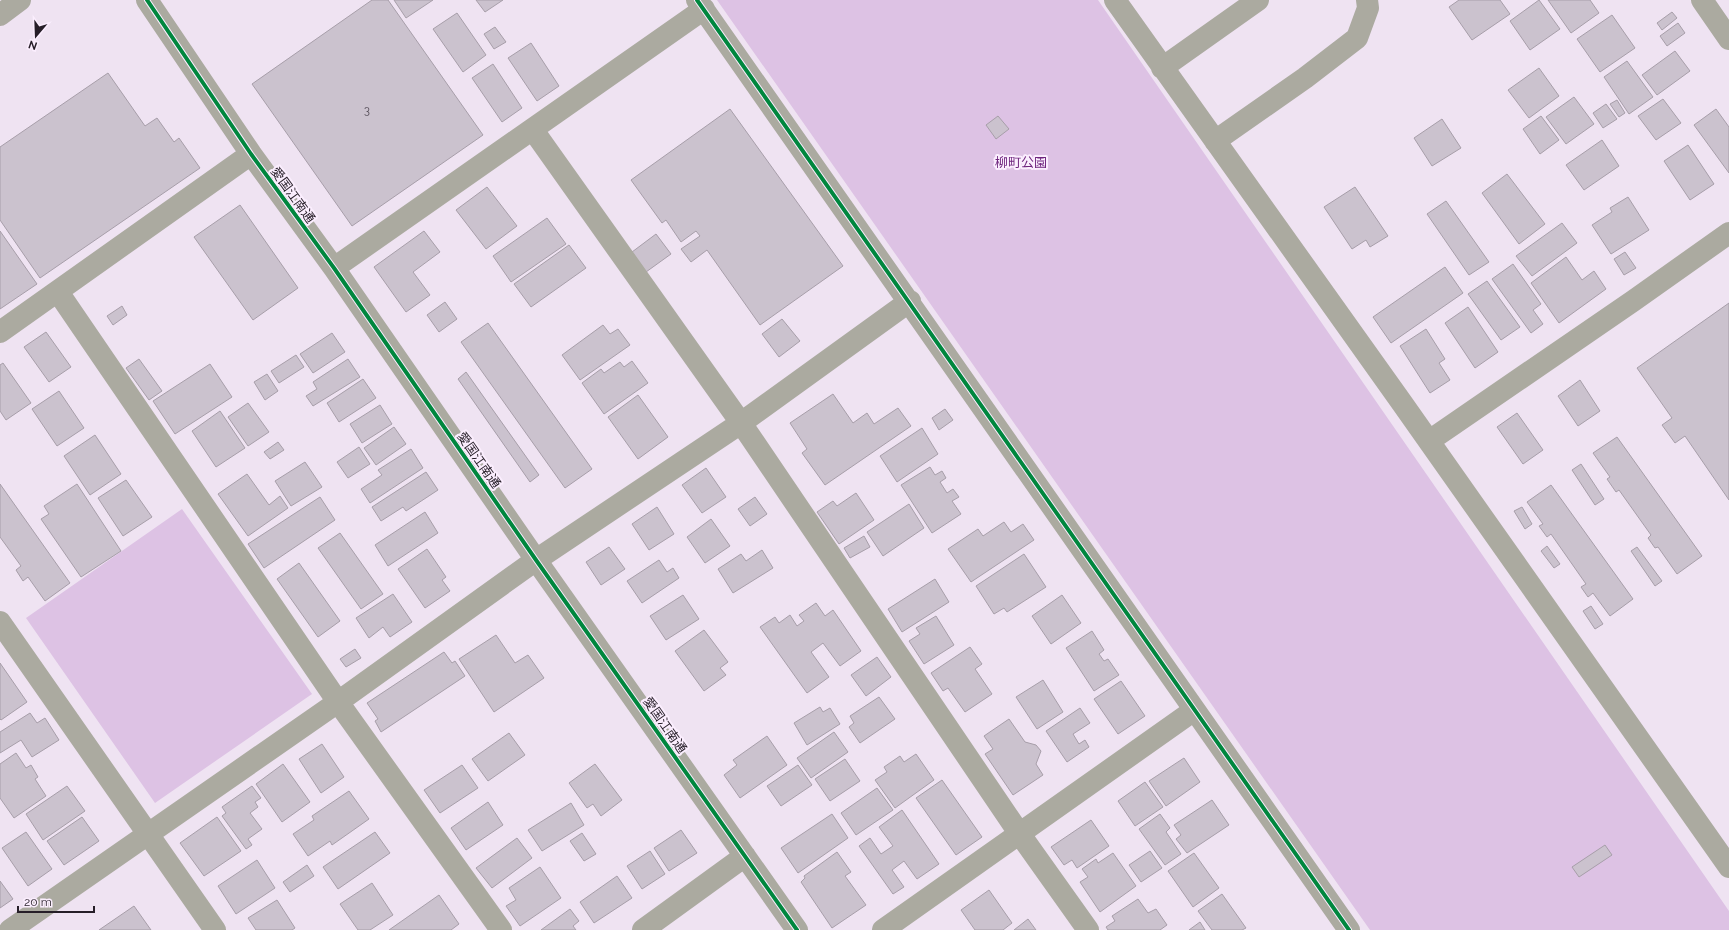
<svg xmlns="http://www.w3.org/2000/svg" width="1729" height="930" font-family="Raleway,'Noto Sans JP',sans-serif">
<rect width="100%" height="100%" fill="#efe3f2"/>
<!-- green -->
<path fill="#ddc2e4" d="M717 0H1098L1729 911V930H1370Z
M182 509 312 694 155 803 26 618Z"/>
<!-- building -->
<path fill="#cbc2ce" stroke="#a79ea9" d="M372 0H388L483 135 352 226 252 84Z
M394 0H433L406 18Z
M476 0H503L485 12Z
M1459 0H1500L1510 14 1472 40 1449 7Z
M1539 0 1560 29 1530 50 1510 21Z
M1548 0H1590L1599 13 1571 33Z
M1672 12 1677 18 1662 30 1657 23Z
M457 13 486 55 463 72 433 29Z
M1612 15 1635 48 1600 72 1577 39Z
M1678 23 1685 33 1667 46 1660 36Z
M495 27 506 42 494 49 484 34Z
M531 43 559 86 537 101 508 58Z
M1675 51 1690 71 1657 95 1642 75Z
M1627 61 1653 97 1629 114 1604 77Z
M493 64 522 108 502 122 472 78Z
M1539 68 1559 96 1529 118 1508 90Z
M108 73 145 126 157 118 174 142 179 138 200 168 40 278 0 220V147Z
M1574 97 1594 124 1566 144 1546 117Z
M1663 99 1681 123 1656 140 1638 116Z
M1617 100 1625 113 1619 117 1610 104Z
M1606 104 1617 119 1603 128 1593 113Z
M730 109 843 266 760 325 707 250 691 262 681 249 700 236 696 231 681 242 666 220 662 223 631 180Z
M1716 109 1729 127V173L1694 125Z
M998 116 1009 129 996 139 986 125Z
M1541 116 1559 140 1540 154 1523 129Z
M1442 119 1461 148 1432 166 1414 138Z
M1602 140 1619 166 1584 190 1566 165Z
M1688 145 1714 184 1690 200 1664 161Z
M1507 174 1545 224 1519 244 1482 193Z
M487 187 517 226 486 249 456 210Z
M1355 187 1388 236 1370 247 1366 240 1352 249 1324 207Z
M1628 197 1649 230 1611 254 1592 225 1612 212 1610 208Z
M1446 201 1489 262 1469 275 1427 214Z
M240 205 298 288 253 320 194 237Z
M547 218 566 244 511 282 493 256Z
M1562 223 1577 243 1532 276 1516 256Z
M0 231 37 284 0 309Z
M424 231 440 252 413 272 430 295 406 312 374 267Z
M656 234 671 254 646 272 632 252Z
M569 245 586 268 531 307 514 284Z
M1625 252 1636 268 1624 275 1614 259Z
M1566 257 1582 280 1594 271 1606 289 1559 323 1531 283Z
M1513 264 1541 304 1533 310 1543 324 1531 333 1492 279Z
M1445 267 1463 293 1391 343 1373 317Z
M1487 281 1520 327 1501 340 1468 294Z
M445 302 457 319 439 332 427 315Z
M1729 303V500L1685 436 1675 443 1662 425 1672 418 1637 368Z
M122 306 127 315 113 325 107 316Z
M1468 307 1498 352 1475 368 1445 323Z
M782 319 800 341 779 357 762 334Z
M488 323 592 469 565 488 461 342Z
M603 325 610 334 618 329 630 345 580 380 562 355Z
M1426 329 1445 359 1439 363 1450 380 1430 393 1400 346Z
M46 332 71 367 49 382 24 347Z
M332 333 345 352 313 373 300 354Z
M296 355 304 367 279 383 271 371Z
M139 359 162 391 149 400 126 368Z
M348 359 360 377 313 406 306 396 317 389 313 382Z
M632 361 648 383 604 414 582 383 601 369 604 373 620 362 624 367Z
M3 363 31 403 6 420 0 411V365Z
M210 364 232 397 175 434 153 401Z
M466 372 539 475 530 482 458 379Z
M267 374 278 391 265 400 254 382Z
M363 379 376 398 339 422 327 403Z
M1580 380 1600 411 1578 426 1558 396Z
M59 391 84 428 57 446 32 409Z
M833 394 853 423 867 413 874 424 898 408 911 426 825 485 802 453 807 449 790 423Z
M638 395 668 437 638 459 608 417Z
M248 403 269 432 248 446 228 417Z
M380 405 392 424 362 443 350 424Z
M945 409 953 420 939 430 932 418Z
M220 411 245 448 216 467 192 431Z
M1517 413 1543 450 1523 464 1497 427Z
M394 427 406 444 376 465 364 448Z
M922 428 938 454 897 482 880 456Z
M95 435 121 474 90 495 64 456Z
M1617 437 1702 556 1677 574 1658 547 1655 548 1648 538 1651 535 1619 490 1616 492 1607 479 1610 477 1593 453Z
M278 442 284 450 270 459 264 452Z
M359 447 370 464 348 478 337 462Z
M411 449 423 468 370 503 361 489 382 475 378 470Z
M305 462 322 487 291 506 275 481Z
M1581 464 1604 499 1595 505 1572 470Z
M930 467 935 475 942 471 946 478 940 482 947 493 953 489 959 497 952 501 961 514 932 533 901 485Z
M706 468 726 497 702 513 682 485Z
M426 472 438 490 406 511 403 507 381 521 372 507Z
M247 474 269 505 280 496 288 508 248 536 218 494Z
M126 480 152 517 123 536 98 498Z
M0 484 70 583 45 601 28 577 23 581 16 570 21 566 0 537Z
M77 484 121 551 81 577 41 519 49 514 44 506Z
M1551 485 1633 599 1610 616 1593 593 1588 597 1581 587 1586 584 1551 534 1547 537 1539 526 1543 524 1527 502Z
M856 493 874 520 839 544 817 512 833 501 837 506Z
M320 497 335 520 264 568 248 544Z
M755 497 767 514 750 526 738 509Z
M909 504 924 528 883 556 867 532Z
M657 507 674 534 649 550 632 524Z
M1522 507 1532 524 1525 529 1514 511Z
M425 512 438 533 388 566 375 545Z
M711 519 730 546 705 563 687 537Z
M1004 522 1011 532 1023 524 1034 540 971 582 948 549 978 529 983 536Z
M340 533 383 594 361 609 318 548Z
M864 536 870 547 850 558 844 548Z
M1547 546 1560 564 1554 568 1541 551Z
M609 547 625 569 601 585 586 562Z
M1637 547 1662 581 1655 586 1631 551Z
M427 549 446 577 442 580 450 591 425 608 398 569Z
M762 550 773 568 733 593 718 569 741 554 746 561Z
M1024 554 1046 587 1007 612 1004 608 994 614 976 586Z
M659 560 667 572 673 568 679 578 642 603 627 581Z
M299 563 340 621 318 637 277 579Z
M935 579 949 602 902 632 888 609Z
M393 594 412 622 390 637 383 627 369 638 356 618Z
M683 595 699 619 666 640 650 616Z
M1062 595 1081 623 1051 644 1032 616Z
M816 603 825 616 833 610 861 651 840 666 823 643 811 652 829 677 807 693 760 627 775 617 779 623 790 615 797 626 804 621 799 615Z
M1591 606 1603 624 1595 629 1583 611Z
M936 616 954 645 924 664 909 641 920 634 916 628Z
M704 630 728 662 720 668 726 675 704 691 675 651Z
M1092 631 1104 650 1099 654 1104 661 1108 659 1119 675 1094 691 1066 648Z
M496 635 515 663 528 655 544 678 494 712 459 659Z
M970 647 982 664 975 669 992 694 965 712 948 688 943 691 931 673Z
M355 649 361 658 346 667 340 659Z
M444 652 452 663 455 661 465 676 381 732 375 721 378 719 367 703Z
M877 657 891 677 866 696 851 675Z
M0 663 27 702 1 720 0 719Z
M1043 680 1063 712 1037 729 1016 697Z
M1121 681 1145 716 1118 734 1094 699Z
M879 697 895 719 860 743 849 727 854 723 850 716Z
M820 707 823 712 830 708 840 724 807 745 794 723Z
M1080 708 1090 723 1073 734 1079 744 1085 740 1089 747 1067 762 1046 731Z
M30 713 37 723 45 718 59 740 32 757 21 740 0 753V732Z
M1009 719 1025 742 1036 745 1041 751 1036 764 1043 775 1013 795 985 754 993 749 984 736Z
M834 732 848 752 811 778 797 758Z
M509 733 525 755 488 781 472 759Z
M767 736 787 765 740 798 724 775 737 765 733 760Z
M322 744 344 777 321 793 299 759Z
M16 753 26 768 31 765 38 777 35 779 46 796 14 818 0 798V764Z
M916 754 934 780 895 808 875 780 887 772 884 767 900 756 904 762Z
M1184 758 1200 782 1166 806 1149 781Z
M845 759 860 781 830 801 815 779Z
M283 764 310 802 282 822 256 784Z
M595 764 622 800 601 816 593 804 587 808 569 783Z
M462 765 478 788 440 813 424 790Z
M798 765 812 785 781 806 767 786Z
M942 780 982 837 956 855 916 798Z
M1145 782 1163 807 1135 826 1118 801Z
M67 786 85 811 43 840 26 814Z
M252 786 261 798 255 802 258 807 250 813 262 829 248 839 252 845 246 849 222 816 226 813 222 807Z
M877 788 893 810 856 835 841 813Z
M349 791 369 819 332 845 330 841 308 856 293 834 314 820 312 816Z
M1212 800 1229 825 1187 853 1176 839 1181 835 1174 825Z
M488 802 503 825 466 850 451 828Z
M571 803 584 825 542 851 528 830Z
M902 810 939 864 917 879 904 861 892 870 904 887 893 894 859 846 870 838 881 854 893 846 879 827Z
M832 814 848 838 798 873 781 848Z
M1160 814 1170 828 1166 832 1181 854 1165 865 1139 829Z
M82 817 99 841 64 865 47 841Z
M217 817 241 851 204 876 180 843Z
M1091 820 1109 846 1077 868 1072 860 1064 865 1051 847Z
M681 830 697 853 669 871 654 848Z
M26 832 52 869 28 886 2 848Z
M375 832 390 853 338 889 323 867Z
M582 833 596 854 584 861 570 841Z
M517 838 532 858 492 888 476 868Z
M1605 845 1612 855 1579 877 1572 867Z
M650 851 665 874 642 889 627 866Z
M1150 851 1162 868 1141 882 1129 865Z
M837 852 851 872 845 876 866 905 832 928 801 882 805 878 804 876Z
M1113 853 1136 886 1100 912 1080 882 1088 877 1082 869 1096 859 1098 863Z
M1194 853 1219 888 1193 907 1168 871Z
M257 860 275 888 236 914 218 886Z
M307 865 314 876 290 892 283 882Z
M540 867 561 898 520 926 506 906 516 900 509 888Z
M617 876 632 898 594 923 580 902Z
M0 881 13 899 0 908Z
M372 883 393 915 370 930H358L340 904Z
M989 890 1012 923 1003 930H975L961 910Z
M1222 894 1246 928 1242 930H1212L1198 911Z
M439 895 459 924 451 930H389Z
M1138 899 1148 913 1156 909 1167 925 1160 930H1108L1106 927 1115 921 1112 916Z
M277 900 295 928 292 930H256L248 918Z
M134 906 151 930H99Z
M570 909 579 921 573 926 576 930H541Z
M1028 919 1036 930H1014Z
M1200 922 1205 930H1189Z"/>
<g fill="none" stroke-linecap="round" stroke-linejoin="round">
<!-- minor -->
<path stroke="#abaaa0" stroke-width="22" d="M147 0 251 154 334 268 536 560 797 930
M697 0C917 309 1130 621 1349 930
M1115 0 1402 403 1729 867
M1702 0 1729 39
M0 15 20 0
M1162 68 1258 0
M533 130 741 423 1019 833 1088 930
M1215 141 1305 78 1357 38 1368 8 1367 0
M334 268 704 9
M58 292 338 702 501 930
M0 332 251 154
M1429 441 1633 301 1729 233
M0 622 215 930
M10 930 338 702 536 560 741 423 910 301
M643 930 745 856
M883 930 1193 711"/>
<!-- cycleway casing -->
<g stroke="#fbeefe" stroke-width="6">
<path id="cycleway" d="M147 0 251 154 334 268 536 560 797 930
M697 0C917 309 1130 621 1349 930"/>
</g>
<!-- cycleway -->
<use href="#cycleway" stroke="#00873e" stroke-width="4"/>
</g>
<g text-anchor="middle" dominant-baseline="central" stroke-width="4" stroke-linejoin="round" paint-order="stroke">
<!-- number labels -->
<g font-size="11" fill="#4f4752">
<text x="367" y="110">3</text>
</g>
<!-- park labels -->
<g font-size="13" fill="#6e247d" stroke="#fbeefe">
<text x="1021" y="162">柳町公園</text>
</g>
<!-- street labels -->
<g font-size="13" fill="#261e28" stroke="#fbeefe">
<text transform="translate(293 195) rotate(54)">愛国江南通</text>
<text transform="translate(479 460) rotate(55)">愛国江南通</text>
<text transform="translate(665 725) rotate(55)">愛国江南通</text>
</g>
</g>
<!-- north arrow -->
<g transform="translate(36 36) rotate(199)" stroke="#fbeefe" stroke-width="3" paint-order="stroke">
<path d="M0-3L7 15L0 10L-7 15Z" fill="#261e28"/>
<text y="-6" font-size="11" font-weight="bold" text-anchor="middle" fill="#261e28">N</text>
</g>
<!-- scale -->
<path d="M18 906v6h76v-6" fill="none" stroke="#261e28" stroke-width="2"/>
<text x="24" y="906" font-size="12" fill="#261e28" stroke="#fbeefe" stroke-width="3" paint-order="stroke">20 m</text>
</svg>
